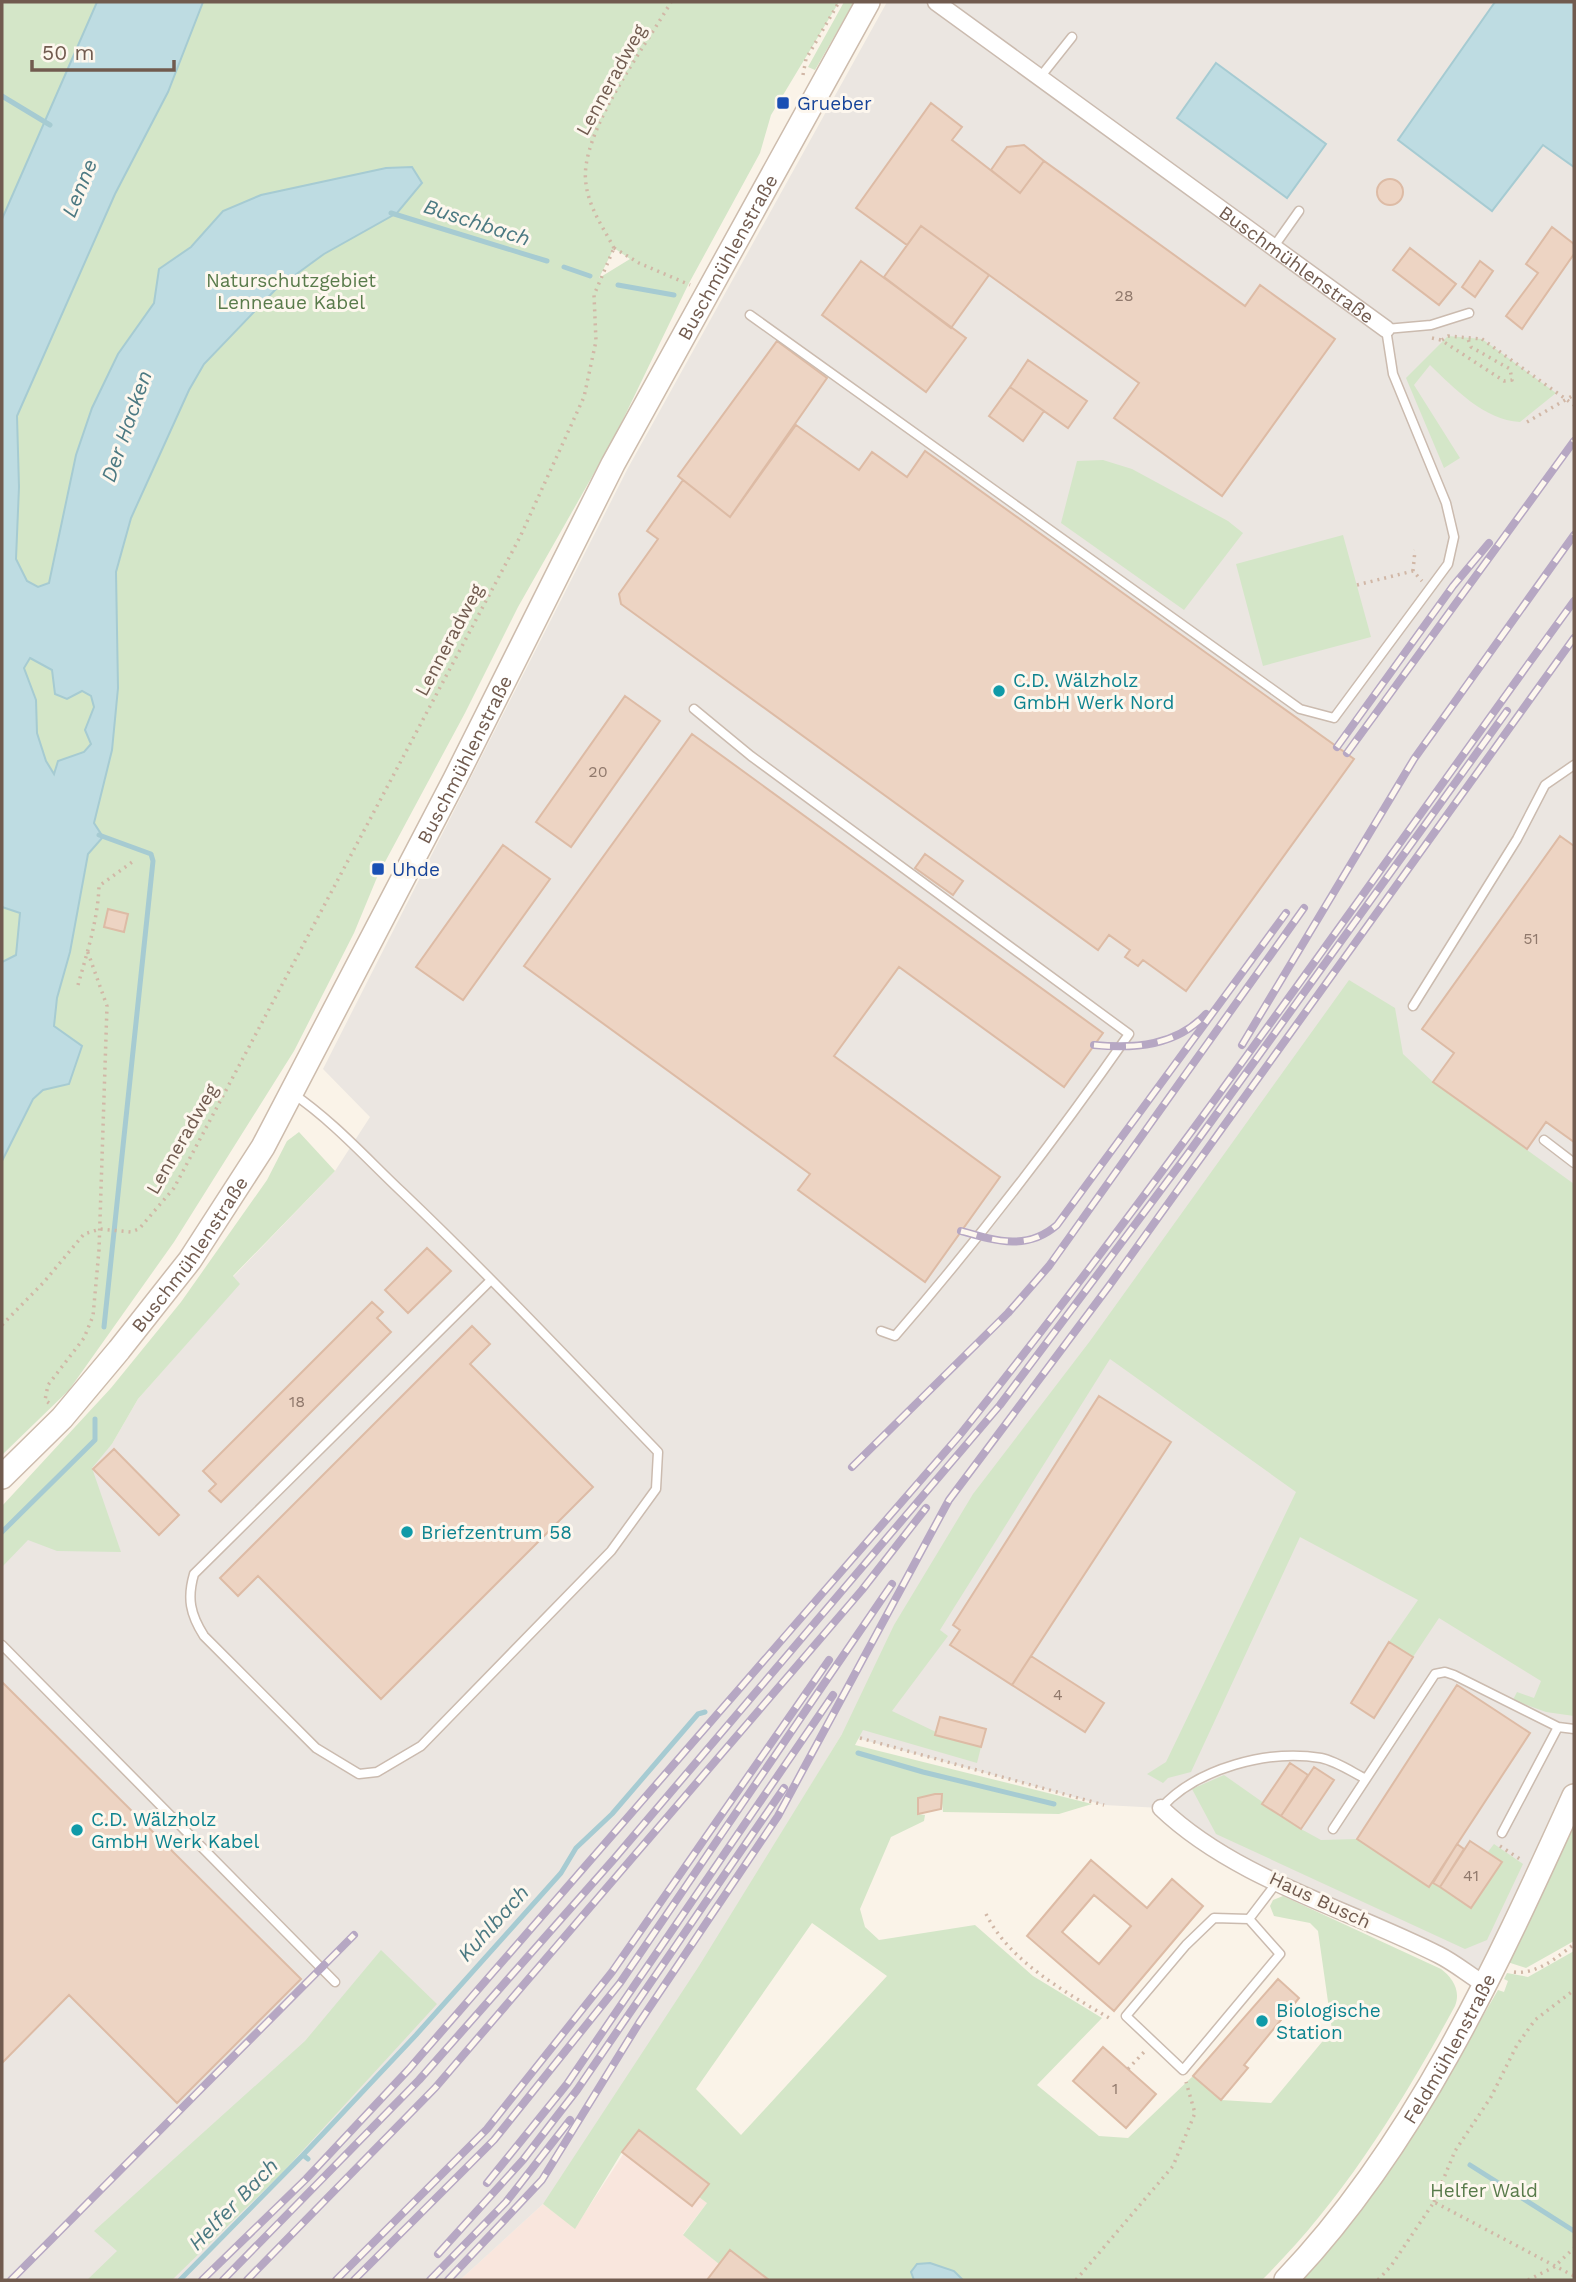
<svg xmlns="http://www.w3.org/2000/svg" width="1576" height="2282" font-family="'Work Sans',sans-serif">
<rect width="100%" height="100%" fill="#faf3e8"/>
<!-- commercial -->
<path fill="#f9e6dd" d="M639 2130 709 2184 707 2203 683 2234 719 2264 730 2250 769 2280H460L543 2204 575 2228Z"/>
<!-- industrial -->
<path fill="#ebe6e1" d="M887 2H1574V1796L1484 1984 1205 1844 1161 1808 1104 1805 842 1734 586 2156 543 2204 460 2280H2V1565L112 1444 138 1399 239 1284 233 1277 335 1171 370 1117 323 1069 628 468Z"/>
<!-- green -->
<path fill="#d4e6c8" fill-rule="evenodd" d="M2 2H839L771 115 760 153 688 285 614 438 518 607 465 713 378 875 354 933 294 1051 174 1242 69 1390 2 1455ZM614 248 630 259 599 278Z
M844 2H854L815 70 808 67Z
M1448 336 1482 339 1556 393 1520 422C1484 420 1454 388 1430 365L1414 385 1460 458 1444 468 1406 378Z
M1103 460 1132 469 1228 521 1243 533 1184 610 1061 523 1077 461Z
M1343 535 1371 637 1263 666 1236 564Z
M1349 980 1395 1008 1403 1054 1433 1082 1574 1184V1716L1546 1712 1513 1700 1517 1692 1534 1698 1541 1681 1439 1618 1413 1657 1389 1642 1418 1600 1300 1537 1191 1772 1168 1778 1163 1783 1147 1774 1166 1762 1296 1492 1110 1359 940 1630 948 1636 892 1711 936 1732V1735L981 1747 977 1763 863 1730 855 1745 1092 1804 1059 1814 943 1812 941 1794 919 1798 918 1814 925 1815 924 1821 891 1837 860 1909 865 1927 879 1940 975 1925 1033 1976 1102 2018 1037 2085 1099 2136 1128 2138 1193 2076 1221 2100 1271 2103 1332 2030 1318 1931 1310 1923 1274 1916 1270 1906 1273 1900 1283 1896 1441 1969C1453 1978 1461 1991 1455 2006 1402 2103 1344 2199 1262 2280H963L954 2271 911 2272 914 2280H769L730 2250 719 2264 683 2235 707 2203 699 2197 709 2184 639 2130 622 2152 575 2229 543 2204 699 1966 842 1734 894 1625 973 1494 1090 1341ZM812 1923 887 1976 741 2135 696 2089Z
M299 1132 335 1171 233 1276 240 1284 138 1399 112 1444 92 1468 121 1552 57 1551 28 1540 2 1567V1506L111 1388 181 1302 267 1180 287 1141Z
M1224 1775 1301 1829 1321 1840 1357 1839 1429 1887 1433 1883 1471 1908 1502 1863 1487 1853 1494 1844 1523 1864 1487 1940 1465 1949 1216 1834 1192 1789Z
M1574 1796V1941L1526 1968 1498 1959Z
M381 1950 437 2004 284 2171 172 2280H87L117 2251 94 2231 305 2041Z
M1574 1951V2280H1301C1382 2195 1439 2092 1498 1990L1504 1992 1508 1981 1504 1979 1507 1973 1528 1977Z"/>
<!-- water -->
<path fill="#bedce2" stroke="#a6cbd2" stroke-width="2" fill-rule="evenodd" d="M97 2H203L168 92 115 194 17 416 19 487 16 559 27 581 38 587 49 583 76 455 92 408 118 354 154 303 159 269 191 247 223 211 261 195 386 168 412 167 422 183 397 213 324 254 276 289 204 364 189 390 131 518 116 572 118 688 112 750 94 823 103 837 88 854 70 952 57 998 54 1026 82 1046 69 1084 43 1090 33 1099 2 1161V962L16 955 20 913 2 907V219ZM30 658 52 670 55 694 67 699 82 691 91 696 94 707 85 730 91 744 84 752 58 761 54 774 46 761 37 733 36 700 24 668Z
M1495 2H1574V167L1543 145 1492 211 1398 140Z
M1216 63 1326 144 1287 198 1177 118Z
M930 2263 954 2271 963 2280H914L911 2272 917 2264Z"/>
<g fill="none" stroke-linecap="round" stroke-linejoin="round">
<!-- stream -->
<path stroke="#a6cbd2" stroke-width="5" d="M2 96 50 125
M391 213 547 261
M564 267 590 276
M618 285 674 295
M99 835 151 854 153 861 104 1327
M2 1532 95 1440V1419
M858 1753 923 1772 1054 1804
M303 2155 416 2035 561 1873 576 1848 612 1814 698 1714 705 1712
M1470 2165 1574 2231
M180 2280 303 2155 308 2159"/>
</g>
<!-- building -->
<path fill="#edd4c3" stroke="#ddbba5" stroke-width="2" fill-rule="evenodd" d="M931 103 962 127 952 140 1020 193 1044 161 1245 306 1260 285 1335 339 1222 496 1114 418 1139 383 921 226 907 245 856 208Z
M1024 145 1044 161 1020 193 991 170 1007 147Z
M1377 192a13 13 0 1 1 26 0a13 13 0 1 1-26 0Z
M921 226 989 275 951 328 884 277Z
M1552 227 1574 244V254L1522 329 1506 316 1538 273 1526 264Z
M1410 248 1456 284 1439 305 1393 270Z
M861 261 966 338 926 392 822 315Z
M1480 261 1493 271 1475 297 1462 287Z
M777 341 827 378 730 517 678 476Z
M1028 360 1087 401 1068 428 1010 387Z
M1010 387 1044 411 1023 441 989 416Z
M796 425 859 470 872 452 907 477 925 451 1354 759 1186 991 1143 960 1138 966 1125 957 1130 950 1109 935 1098 950 621 604 619 594 658 539 647 531 683 480 730 517Z
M625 696 660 721 571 847 536 822Z
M692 734 1103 1033 1064 1087 899 967 834 1056 1000 1177 925 1282 798 1190 810 1174 524 966Z
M1560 836 1574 846V1142L1546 1122 1527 1149 1433 1082 1454 1053 1422 1029Z
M503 845 550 879 463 1000 416 967Z
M925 854 963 881 953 895 915 868Z
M108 909 128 914 124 932 104 927Z
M427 1248 451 1271 408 1313 385 1290Z
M372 1302 383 1312 377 1318 391 1332 221 1502 209 1491 216 1484 203 1471Z
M472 1326 490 1344 470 1364 593 1487 381 1699 258 1576 238 1596 220 1578Z
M1099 1396 1171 1442 1012 1685 950 1645 960 1630 953 1625Z
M114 1449 179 1515 159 1535 93 1469Z
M1389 1642 1413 1657 1374 1718 1351 1703Z
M1031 1656 1104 1703 1085 1732 1012 1685Z
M2 1682 301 1979 177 2103 69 1995 2 2063Z
M1457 1685 1530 1733 1429 1887 1357 1839Z
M940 1717 986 1729 981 1747 935 1735Z
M1290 1763 1308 1775 1281 1816 1262 1804Z
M1314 1767 1334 1780 1301 1829 1281 1816Z
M935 1794H942L941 1809 918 1814V1798Z
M1470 1841 1502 1862 1471 1908 1440 1887Z
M1457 1844 1464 1849 1440 1887 1433 1883Z
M1091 1860 1147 1908 1172 1879 1203 1906 1114 2011 1027 1936ZM1094 1895 1131 1926 1099 1964 1062 1932Z
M1278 1979 1299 1998 1244 2065 1248 2068 1221 2100 1193 2076Z
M1103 2047 1156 2094 1126 2128 1073 2081Z
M639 2130 709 2184 692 2206 622 2152Z
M730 2250 769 2280H707Z"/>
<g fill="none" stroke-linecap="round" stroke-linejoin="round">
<!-- lane casing -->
<g stroke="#cbbbaf" stroke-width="11">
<path id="lane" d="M1041 76 1072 37
M1275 245 1299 211
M750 315 1300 709 1334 718 1448 564 1454 537 1446 503 1393 374 1386 329 1431 325 1469 313
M694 709 751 756 1129 1034C1055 1140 979 1239 895 1336L881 1331
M1413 1006 1517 839 1545 785 1574 765
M292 1093C333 1121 367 1159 403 1193 491 1277 574 1365 658 1452L656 1489 611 1551 421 1746 377 1772 359 1774 316 1748 204 1636C190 1614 187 1598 194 1574L491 1280
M1544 1140 1574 1163
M2 1645 335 1982
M1161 1808C1197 1768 1269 1749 1321 1758 1336 1761 1352 1772 1366 1779
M1333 1829 1435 1674 1445 1672 1454 1675 1558 1727
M1502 1833 1558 1727 1574 1729
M1214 1918 1249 1919 1280 1954 1183 2070 1126 2016 1186 1945Z
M1249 1919 1278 1881"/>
</g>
<!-- street casing -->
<g stroke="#cbbbaf" stroke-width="19">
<g id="street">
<path id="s1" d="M936 2 1386 329"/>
<path d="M1161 1808C1235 1879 1349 1909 1439 1955 1455 1963 1469 1975 1484 1984"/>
</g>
</g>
<!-- secondary casing -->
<g stroke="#cdbcad" stroke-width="26">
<g id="secondary">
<path id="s2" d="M2 1477 62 1418 119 1350 190 1260 263 1147 455 779 613 464 868 2"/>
<path id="s3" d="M1286 2280C1416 2144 1497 1965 1574 1796"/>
</g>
</g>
<!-- path -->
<path stroke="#d1b7a6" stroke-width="3.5" stroke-dasharray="2 5" stroke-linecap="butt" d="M803 75 806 59 839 2
M614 248C603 227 589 208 586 184 578 134 646 46 671 2
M614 248 639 263 690 285
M1432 338 1441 340 1504 381 1512 380 1510 369 1471 347 1468 339
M1442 340 1448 336 1482 339
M1527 422 1574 395
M1413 571 1415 550
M1357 585 1413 571 1422 581
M78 985C87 953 98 919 99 886L135 860
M2 1325 44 1282 84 1234 100 1229 131 1232 139 1229 174 1188 520 537 584 397 596 341 594 295 614 248
M49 1403 45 1400 48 1385 84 1338 93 1316 99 1250 107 1006 87 950
M860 1738 1104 1805
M1500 1846 1523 1861
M986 1914C1010 1962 1064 1991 1109 2018
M1514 1972C1536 1975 1558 1957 1574 1944
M1128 2069 1146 2050
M1434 2202 1455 2151 1491 2097 1517 2045 1535 2020 1574 1990
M1076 2280 1173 2166 1195 2113 1186 2082
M1378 2280 1391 2266 1434 2202 1574 2276
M1528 2280 1554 2267 1574 2248"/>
<!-- lane -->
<use href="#lane" stroke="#fff" stroke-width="8"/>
<!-- street -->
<use href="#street" stroke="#fff" stroke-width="16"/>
<!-- secondary -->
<use href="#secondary" stroke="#fff" stroke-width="23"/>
<!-- rail casing -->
<g stroke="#b6a7c3" stroke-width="8">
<path id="rail" d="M1337 747 1453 586 1489 543
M1347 753 1574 441
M1094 1045C1135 1049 1176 1046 1206 1014
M1242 1045 1414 759 1574 535
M961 1231C996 1241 1027 1251 1057 1225L1286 913
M852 1467 1008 1313 1049 1266 1304 908
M487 2183 567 2084 833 1695
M438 2254 523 2160 577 2090 784 1788
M11 2280 354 1935
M202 2280 306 2179 409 2069 959 1436C1175 1166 1371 880 1574 601
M223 2280 419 2080 614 1859 1000 1405 1187 1155 1507 711
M247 2280 435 2088 862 1590 926 1508
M336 2280 487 2129 612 1972 829 1660
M354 2280 494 2140 620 1983 892 1584
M430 2280 506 2202 570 2120
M448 2280 542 2180 639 2023 778 1816 949 1500 1109 1286 1574 638"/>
</g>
<!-- rail -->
<use href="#rail" stroke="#fdf7ee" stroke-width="5" stroke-dasharray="16" stroke-linecap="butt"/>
<!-- path-bridge -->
<path stroke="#d1b7a6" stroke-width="3.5" stroke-dasharray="2 5" stroke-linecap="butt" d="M1482 339 1574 405"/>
</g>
<!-- markers -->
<g fill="#1a4fb4" stroke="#fdf7ee" stroke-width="2.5">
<rect x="776" y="96" width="14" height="14" rx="3.5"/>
<rect x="371" y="862" width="14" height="14" rx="3.5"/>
</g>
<g fill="#0f9aa8" stroke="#fdf7ee" stroke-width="2.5">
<circle cx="999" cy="691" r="7"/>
<circle cx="407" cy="1532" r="7"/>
<circle cx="77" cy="1830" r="7"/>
<circle cx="1262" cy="2021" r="7"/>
</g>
<g text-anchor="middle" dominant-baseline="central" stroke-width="6" stroke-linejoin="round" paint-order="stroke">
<!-- number labels -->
<g font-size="16" fill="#90796c">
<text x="1124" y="295">28</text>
<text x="598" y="771">20</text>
<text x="1531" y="938">51</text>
<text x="297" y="1401">18</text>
<text x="1058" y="1694">4</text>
<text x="1471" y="1875">41</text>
<text x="1115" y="2088">1</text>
</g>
<!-- street labels -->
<g font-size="19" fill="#715b4f" stroke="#fdf7ee">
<text transform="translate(611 80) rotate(-61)">Lenneradweg</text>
<text stroke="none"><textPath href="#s2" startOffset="1426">Buschmühlenstraße</textPath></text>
<text stroke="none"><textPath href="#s1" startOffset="446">Buschmühlenstraße</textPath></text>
<text transform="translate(449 640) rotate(-62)">Lenneradweg</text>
<text stroke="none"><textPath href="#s2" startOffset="859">Buschmühlenstraße</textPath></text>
<text transform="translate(182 1139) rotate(-60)">Lenneradweg</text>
<text stroke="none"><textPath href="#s2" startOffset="292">Buschmühlenstraße</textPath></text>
<text transform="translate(1320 1900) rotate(25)">Haus Busch</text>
<text stroke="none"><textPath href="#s3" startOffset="284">Feldmühlenstraße</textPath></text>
</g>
<!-- transit labels -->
<g font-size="19" fill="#164399" stroke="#fdf7ee" text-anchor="start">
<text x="797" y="103">Grueber</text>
<text x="392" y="869">Uhde</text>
</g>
<!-- park labels -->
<g font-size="19" fill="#597b4b" stroke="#fdf7ee">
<text x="291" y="280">Naturschutzgebiet<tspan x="291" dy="22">Lenneaue Kabel</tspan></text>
<text x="1484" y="2190">Helfer Wald</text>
</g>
<!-- culture labels -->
<g font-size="19" fill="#0d838f" stroke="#fdf7ee" text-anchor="start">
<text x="1013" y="680">C.D. Wälzholz<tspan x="1013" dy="22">GmbH Werk Nord</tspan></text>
<text x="421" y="1532">Briefzentrum 58</text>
<text x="91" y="1819">C.D. Wälzholz<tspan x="91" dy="22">GmbH Werk Kabel</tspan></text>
<text x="1276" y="2010">Biologische<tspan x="1276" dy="22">Station</tspan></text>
</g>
<!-- water labels -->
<g font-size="21" font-style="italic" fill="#4b7982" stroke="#fdf7ee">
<text transform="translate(79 188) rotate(-68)">Lenne</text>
<text transform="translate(477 222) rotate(18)">Buschbach</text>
<text transform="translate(126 426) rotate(-71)">Der Hacken</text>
<text transform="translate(493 1923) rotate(-48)">Kuhlbach</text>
<text transform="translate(233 2204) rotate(-46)">Helfer Bach</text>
</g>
</g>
<!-- border -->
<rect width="1576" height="2282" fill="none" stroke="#715b4f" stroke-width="7"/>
<!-- scale -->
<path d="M32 60v10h142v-10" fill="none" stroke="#715b4f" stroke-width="3.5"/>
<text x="42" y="60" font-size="21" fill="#715b4f" stroke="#fdf7ee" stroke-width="5" paint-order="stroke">50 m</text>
</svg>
